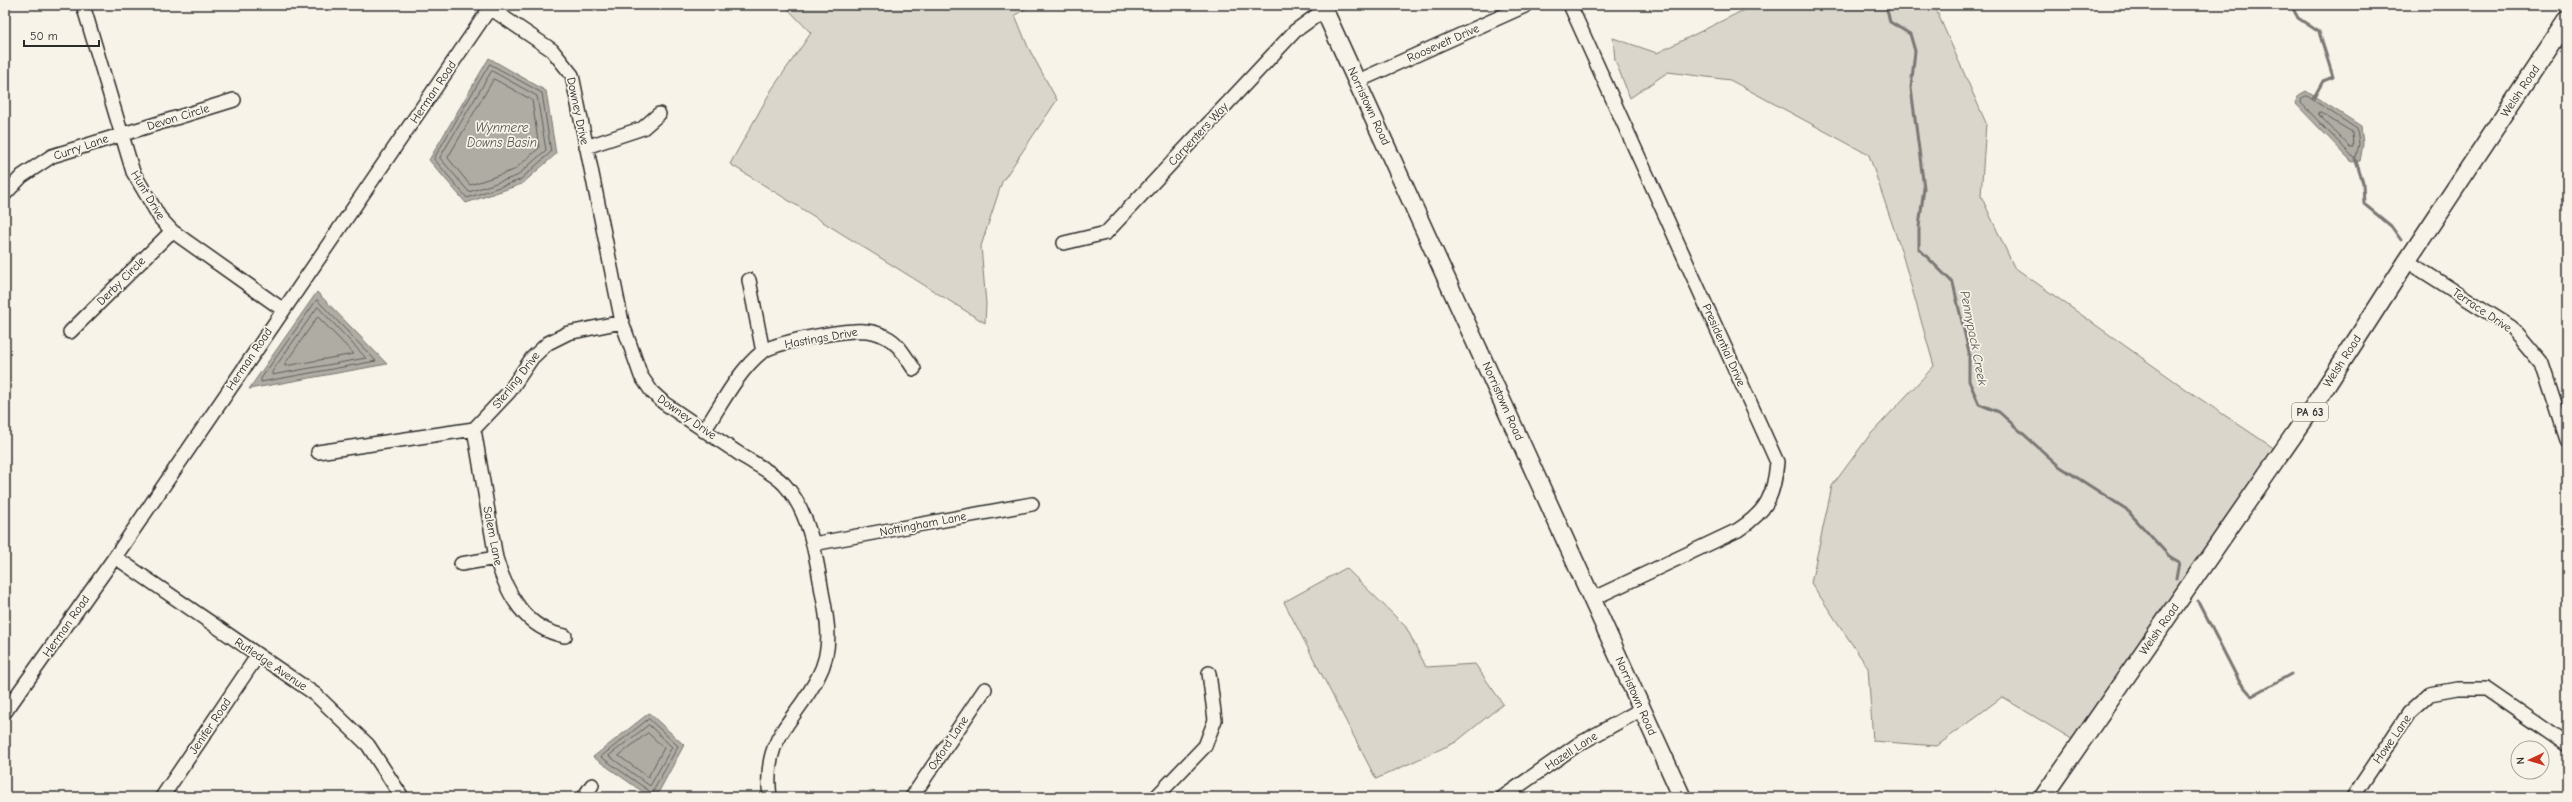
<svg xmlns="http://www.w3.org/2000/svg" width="2572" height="802" font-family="'Comic Neue',sans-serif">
<rect width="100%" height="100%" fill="#f7f3e8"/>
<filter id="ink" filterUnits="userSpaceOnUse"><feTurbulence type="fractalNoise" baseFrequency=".025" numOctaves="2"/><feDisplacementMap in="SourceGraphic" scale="8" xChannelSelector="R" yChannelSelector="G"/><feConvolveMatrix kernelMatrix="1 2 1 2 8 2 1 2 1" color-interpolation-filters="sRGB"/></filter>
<g filter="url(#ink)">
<!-- green -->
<path fill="#dad6cc" stroke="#82807c" d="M784 5H1032L1015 15 1028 47 1057 100 1002 182 981 246 986 304 985 323 730 164 772 89 811 33Z
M1754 5H1934L1986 123 1981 196 2014 267 2193 394 2281 453 2080 744 2002 697 1937 746 1873 741 1868 668 1811 583 1832 486 1869 436 1934 366 1901 250 1869 155 1730 80 1668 72 1630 98 1615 60 1613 38 1657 53Z
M1346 568 1406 627 1426 667 1475 664 1503 704 1456 742 1376 779 1284 602Z"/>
<!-- water -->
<path fill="#afaca4" stroke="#7a7874" d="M489 58 546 91 556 154 522 184 466 203 429 160Z
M2306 91 2361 126 2363 144 2360 161 2352 162 2295 103 2299 95Z
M317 292 387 364 249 389Z
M649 713 684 745 656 797H650L593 757Z"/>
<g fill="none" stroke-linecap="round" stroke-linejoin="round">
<!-- shore -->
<path stroke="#605f5b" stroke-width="1" d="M490 64 542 93 551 152 520 180 467 198 434 159Z
M492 71 537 96 546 150 517 176 469 192 440 158Z
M494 79 532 100 539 148 514 170 470 185 448 158Z
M2307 96 2357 129 2359 144 2356 157H2353L2301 103 2302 98Z
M2319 112 2352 132 2353 147H2350L2319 115Z
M317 300 376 361 261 382V379Z
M318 307 366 358 272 375V372Z
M318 317 354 354 285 366V364Z
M649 719 678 746 652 793 601 757Z
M649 725 672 747 650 786 609 756Z
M648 733 664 748 648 777 619 756Z"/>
<!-- stream -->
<path stroke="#7a7874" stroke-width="3" d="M1886 5 1890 22 1910 34 1915 51 1911 88 1924 188 1919 227V249L1953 283 1969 352V381L1979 404 1999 412 2059 466 2126 509 2169 556 2179 562 2176 579
M2291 5 2298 18 2319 32 2333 77 2323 81 2313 99
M2355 158 2363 183 2364 204 2391 226 2401 240
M2198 601 2239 681 2252 696 2291 674"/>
<!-- minor casing -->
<g stroke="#2b2b2b" stroke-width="16">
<path id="minor" d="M83 5 133 172 160 218 172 231 282 309
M1570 5 1777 462C1774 496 1767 511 1738 530L1592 599
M490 8 552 50 572 75 622 322 641 376 652 392 664 403C690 421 717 439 744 457 757 465 773 473 784 484 810 512 816 556 822 592 828 622 833 649 818 677 794 724 762 736 770 797
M1358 81 1527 5
M586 147 643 128 659 114
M5 194 22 176 52 156 234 100
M1064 243 1106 233 1295 31 1324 10
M2407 261 2511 327 2542 364 2567 440
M749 280 763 352
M70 332 172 231
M474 429 496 558C507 594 525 629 565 636
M704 431C721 405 738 371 762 352 776 342 835 332 854 331 865 330 877 332 886 337 899 343 906 358 914 369
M318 452 474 429 509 392 532 358 548 343 568 333 622 322
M813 544 1032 504
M115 557 315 694 368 745 402 797
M461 564 496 558
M5 712 115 557 492 5
M162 797 258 655
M584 797 592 785
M912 797 985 689
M1156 797 1205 746 1215 720 1209 673
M1503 797 1577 745 1642 709
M2353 797 2409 713 2430 694 2457 689H2486L2567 745"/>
</g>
<!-- major casing -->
<g stroke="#2b2b2b" stroke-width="20">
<path id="major" d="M1322 5 1682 797
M2043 797 2311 410 2407 261 2567 20"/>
</g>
<!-- minor -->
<use href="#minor" stroke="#f7f3e8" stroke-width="13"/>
<!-- major -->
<use href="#major" stroke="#f7f3e8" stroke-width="17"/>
</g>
</g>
<g text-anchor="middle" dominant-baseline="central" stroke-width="3.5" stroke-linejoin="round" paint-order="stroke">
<!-- shield labels -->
<rect fill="#f7f3e8" stroke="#686764" stroke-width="1" x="2292" y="403" width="36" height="18" rx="3"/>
<g font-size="11" font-weight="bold" fill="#2b2b2b">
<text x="2310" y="412">PA 63</text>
</g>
<!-- street labels -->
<g font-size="12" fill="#2b2b2b" stroke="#f7f3e8">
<text transform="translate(1443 43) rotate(-24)">Roosevelt Drive</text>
<text transform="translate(2520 91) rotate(-56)">Welsh Road</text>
<text transform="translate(433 92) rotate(-56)">Herman Road</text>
<text transform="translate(1369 106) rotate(65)">Norristown Road</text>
<text transform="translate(578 111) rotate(78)">Downey Drive</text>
<text transform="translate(178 117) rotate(-17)">Devon Circle</text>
<text transform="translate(1198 134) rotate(-47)">Carpenters Way</text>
<text transform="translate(81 147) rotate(-19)">Curry Lane</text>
<text transform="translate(148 195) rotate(59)">Hunt Drive</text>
<text transform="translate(121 281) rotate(-45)">Derby Circle</text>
<text transform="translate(2482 310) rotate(34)">Terrace Drive</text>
<text transform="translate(821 338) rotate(-10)">Hastings Drive</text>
<text transform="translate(1724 345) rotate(66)">Presidential Drive</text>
<text transform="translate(249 359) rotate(-56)">Herman Road</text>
<text transform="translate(2342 361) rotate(-57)">Welsh Road</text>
<text transform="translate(516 380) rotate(-52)">Sterling Drive</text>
<text transform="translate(1503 401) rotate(66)">Norristown Road</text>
<text transform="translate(687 417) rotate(35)">Downey Drive</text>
<text transform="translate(923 524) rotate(-11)">Nottingham Lane</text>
<text transform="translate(493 536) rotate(79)">Salem Lane</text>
<text transform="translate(66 626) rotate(-55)">Herman Road</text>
<text transform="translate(2159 629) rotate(-55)">Welsh Road</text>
<text transform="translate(271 664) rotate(34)">Rutledge Avenue</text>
<text transform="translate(1636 696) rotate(66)">Norristown Road</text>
<text transform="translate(210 726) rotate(-56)">Jenifer Road</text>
<text transform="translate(2392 739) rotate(-55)">Howe Lane</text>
<text transform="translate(948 743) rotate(-56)">Oxford Lane</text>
<text transform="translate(1571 751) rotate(-33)">Hazell Lane</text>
</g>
<!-- water labels -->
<g font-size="13" font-style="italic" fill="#53524f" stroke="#f7f3e8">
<text x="502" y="127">Wynmere<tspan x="502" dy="15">Downs Basin</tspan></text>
<text transform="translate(1974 338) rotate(79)">Pennypack Creek</text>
</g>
</g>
<!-- margin -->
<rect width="2572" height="802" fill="none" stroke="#f7f3e8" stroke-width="20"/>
<rect x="10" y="10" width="2552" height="782" fill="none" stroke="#2b2b2b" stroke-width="1.5" filter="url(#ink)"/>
<!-- north arrow -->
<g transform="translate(2530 760) rotate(266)"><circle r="19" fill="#f7f3e8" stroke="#a5a39c"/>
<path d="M0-3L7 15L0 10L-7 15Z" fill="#c8321e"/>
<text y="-6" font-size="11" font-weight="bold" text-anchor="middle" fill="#2b2b2b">N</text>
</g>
<!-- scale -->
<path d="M24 40v6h75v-6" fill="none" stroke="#2b2b2b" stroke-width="2"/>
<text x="30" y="40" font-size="12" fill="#2b2b2b" stroke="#f7f3e8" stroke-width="3" paint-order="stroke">50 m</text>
</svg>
